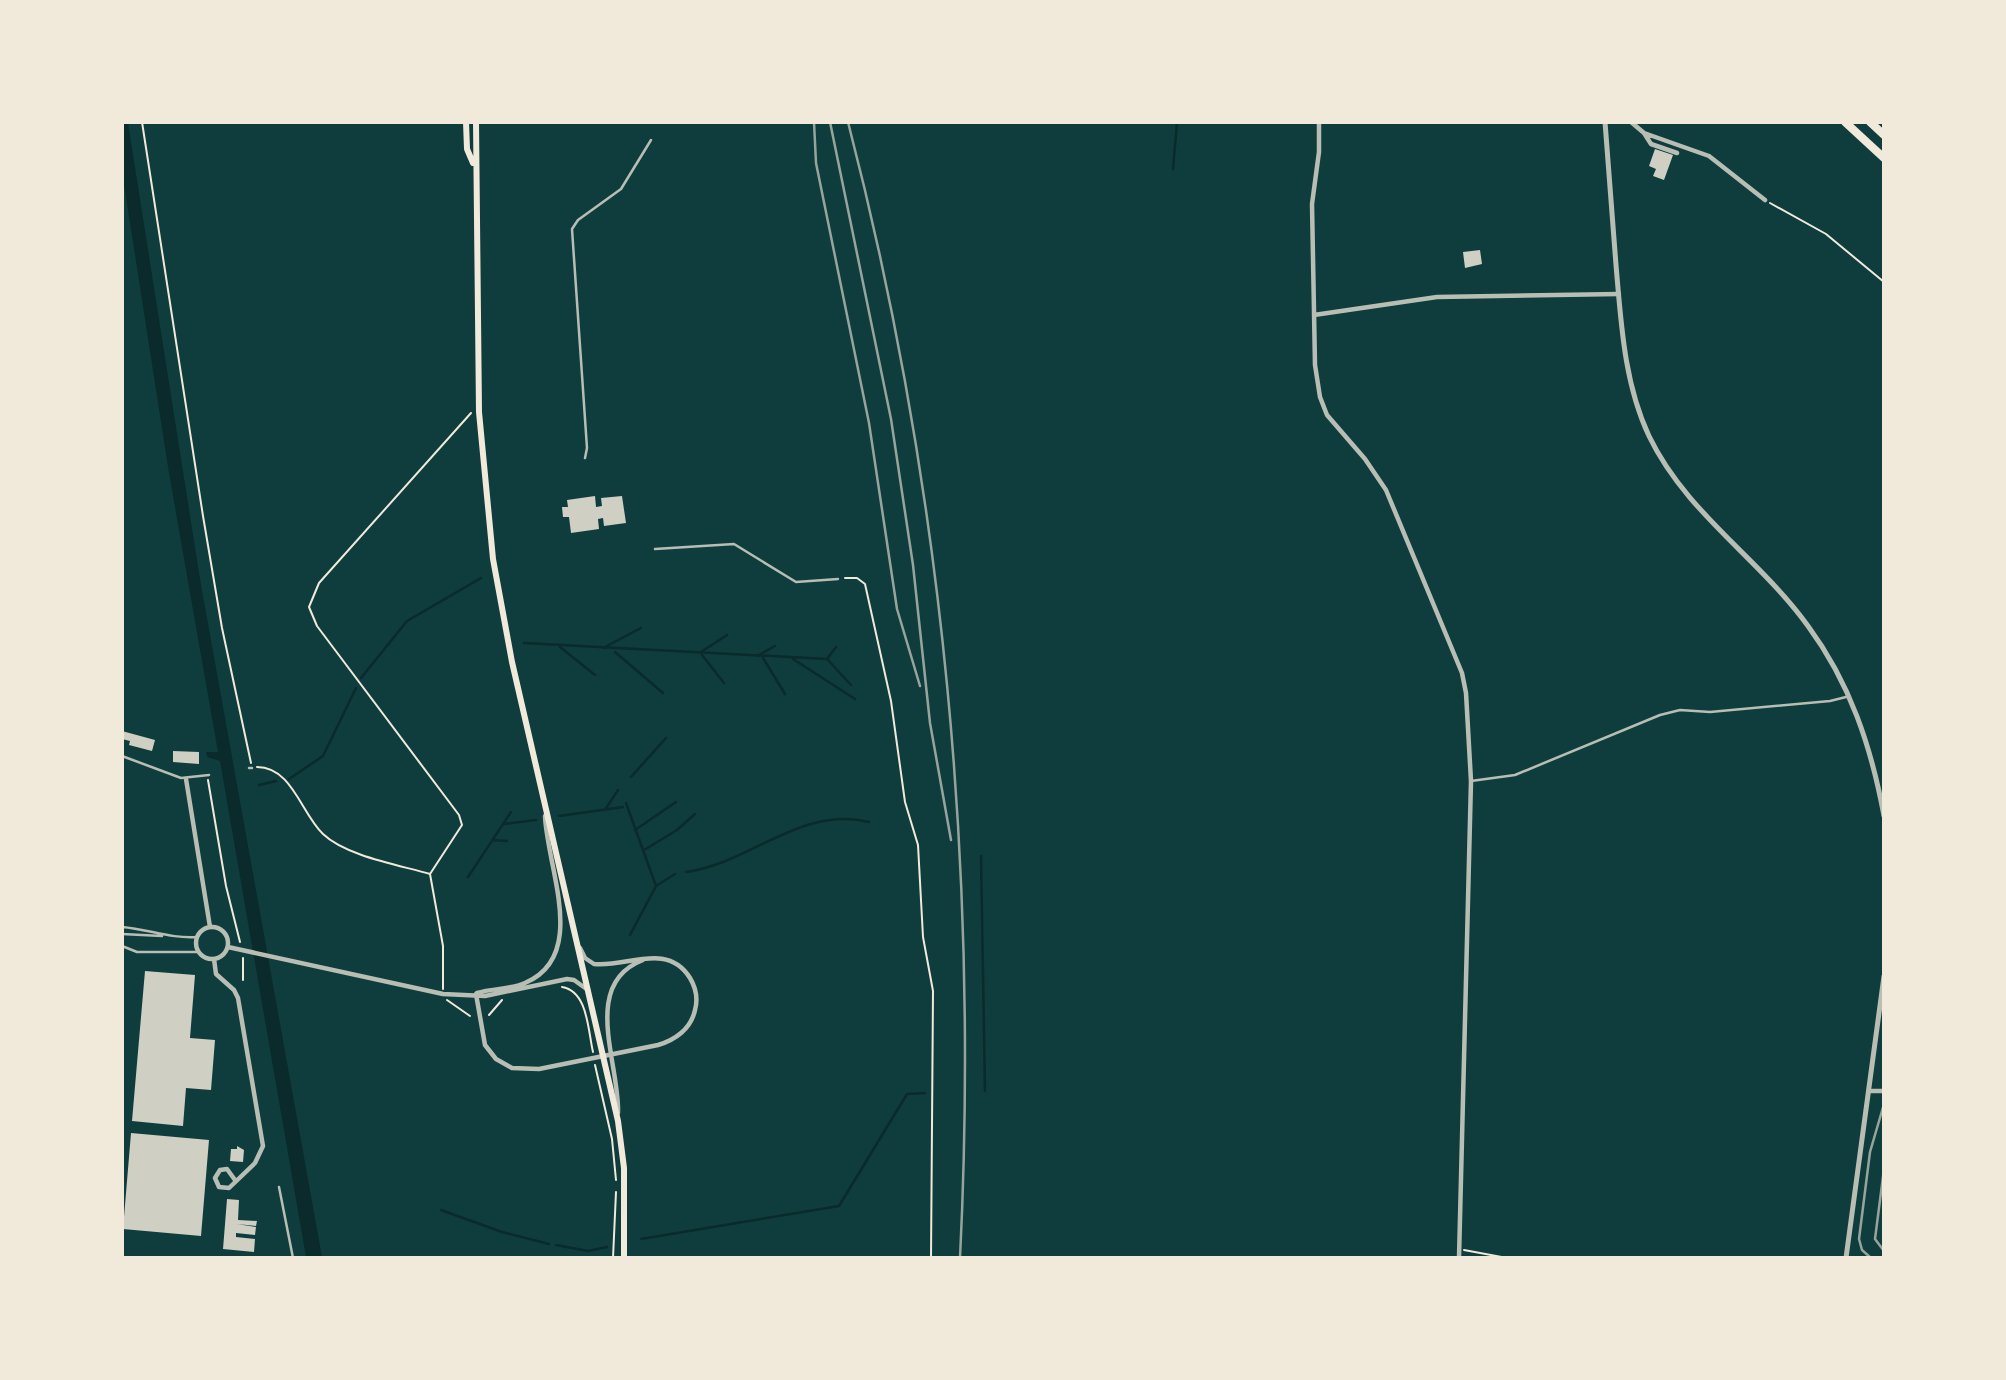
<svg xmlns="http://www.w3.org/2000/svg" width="2006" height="1380" font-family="Barlow,sans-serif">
<rect width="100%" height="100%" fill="#0f3d3e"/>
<!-- water -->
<path fill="#0a2a2b" d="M122 123H128L200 579 322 1257H306L220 761 207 757 206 752H218L169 473 123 178Z"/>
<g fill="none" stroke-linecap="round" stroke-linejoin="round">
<!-- stream -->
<path stroke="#0a2a2b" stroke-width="2.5" d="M1173 169 1177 122
M524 643 827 659 851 685
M560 647 595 675
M603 648 641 628
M615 652 663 693
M701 652 727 635
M702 655 724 683
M757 656 775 646
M763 658 785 694
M793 659 855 699
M827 659 836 647
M361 678 407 621 481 578
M631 777 666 738
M289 779 323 756 356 688
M259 785 276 781
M626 803 656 886
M605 810 618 790
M559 816 623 807
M504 824 536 820
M635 830 676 802
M493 840 507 841
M644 850 677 830 695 814
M981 856 985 1091
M686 872C749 864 801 805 869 822
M468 877 511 812
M630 935 656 886 675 874
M441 1210 502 1232 549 1244
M641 1239 839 1206 907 1094 925 1093
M556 1245 588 1251 607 1247"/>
</g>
<!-- building -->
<path fill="#cfcfc3" d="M1655 149 1673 155 1664 180 1653 176 1656 169 1649 166Z
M1480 250 1482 264 1465 268 1463 252Z
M595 496 596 507 602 506 601 498 622 496 626 523 604 526 603 518 598 519 599 529 571 533 569 517H563L562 507H568L567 500Z
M122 731 155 740 152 751 129 745 130 741 122 739Z
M173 751 199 752V764L173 762Z
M145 971 195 975 190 1038 215 1040 211 1090 186 1088 183 1126 132 1121Z
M131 1133 209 1140 201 1236 123 1229Z
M237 1146 244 1150 243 1162 230 1161 231 1149H237Z
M227 1199 239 1200 238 1220 257 1221 256 1226 237 1224 256 1227 255 1235 236 1233V1237L255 1239 254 1252 223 1249Z"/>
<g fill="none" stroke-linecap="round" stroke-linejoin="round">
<!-- path -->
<path stroke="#f1e9da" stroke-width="2" d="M142 122 203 516 222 628 251 763
M1770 203 1826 234 1884 282
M845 578H857L865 584 891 701 905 802 918 845 923 937 933 991 931 1258
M257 767C292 767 301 813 323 834 346 856 399 865 430 874L443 946V989
M208 780 226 886 240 942
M430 874 462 825 459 815 317 626 309 607 319 583 471 413
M243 958V980
M562 987C588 991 588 1031 593 1052
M447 1000 470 1016
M489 1015 502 1000
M595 1065 612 1139 616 1180
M1464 1250 1507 1258
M613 1258 616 1192"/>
<!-- service -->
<path stroke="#b8beb3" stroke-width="2.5" d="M585 458 587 448 572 229 578 220 621 189 651 140
M655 549 734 544 796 582 838 579
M122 756 181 778 209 775
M249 768H252
M1471 781 1515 775 1660 715 1680 710 1710 712 1830 701 1846 697
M122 927C148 929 171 939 197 937
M122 934 162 936
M122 946 137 952H199
M279 1187 293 1258"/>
<!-- minor -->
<path stroke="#b8beb3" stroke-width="4.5" d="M1319 122V152L1312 204 1315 365 1320 397 1327 415 1365 459 1386 490 1462 673 1466 693 1471 781 1459 1258
M1631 122 1644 133 1709 156 1765 200
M1644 133 1651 144 1677 153
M1314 315 1437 297 1619 294
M186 779 210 927
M196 943a16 16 0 1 1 32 0a16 16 0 1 1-32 0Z
M228 947 443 994 485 996 567 979 574 980 588 990
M214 959 216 974 234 990 238 998 263 1146 255 1163 229 1188 219 1187 215 1178 220 1170 227 1169 235 1180
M477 993C493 988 509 990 525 983 589 956 547 868 545 816
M476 994 485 1045 496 1059 512 1068 539 1069 658 1045C675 1040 691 1029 695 1010 698 999 696 988 690 978 667 941 626 968 594 964L585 958 580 948
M1869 1091H1884
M618 1113C620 1064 580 984 643 960"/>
<!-- tertiary -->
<path stroke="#b8beb3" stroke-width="5" d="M1605 122C1609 170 1612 218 1616 265 1621 322 1624 383 1649 436 1686 513 1759 558 1808 626 1850 683 1871 746 1884 816
M1846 1258 1884 976"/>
<!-- secondary -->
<path stroke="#f1e9da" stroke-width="6" d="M466 122 467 149 473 163
M476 122 479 412 493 559 512 662 618 1121 624 1168V1258"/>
<!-- motorway -->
<path stroke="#f1e9da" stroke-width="8" d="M1845 122 1884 158
M1870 122 1884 135"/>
<!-- rail -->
<path stroke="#97a49c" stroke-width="2.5" d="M814 122 816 163 869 423 897 609 920 686
M830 122 891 419 913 565 930 723 951 840
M848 122C944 492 979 877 960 1258
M1884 1169 1875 1239 1884 1251
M1871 1258 1862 1250 1859 1239 1870 1152 1884 1104"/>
</g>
<!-- border -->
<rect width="2006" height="1380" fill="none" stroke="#f1e9da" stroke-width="248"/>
</svg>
